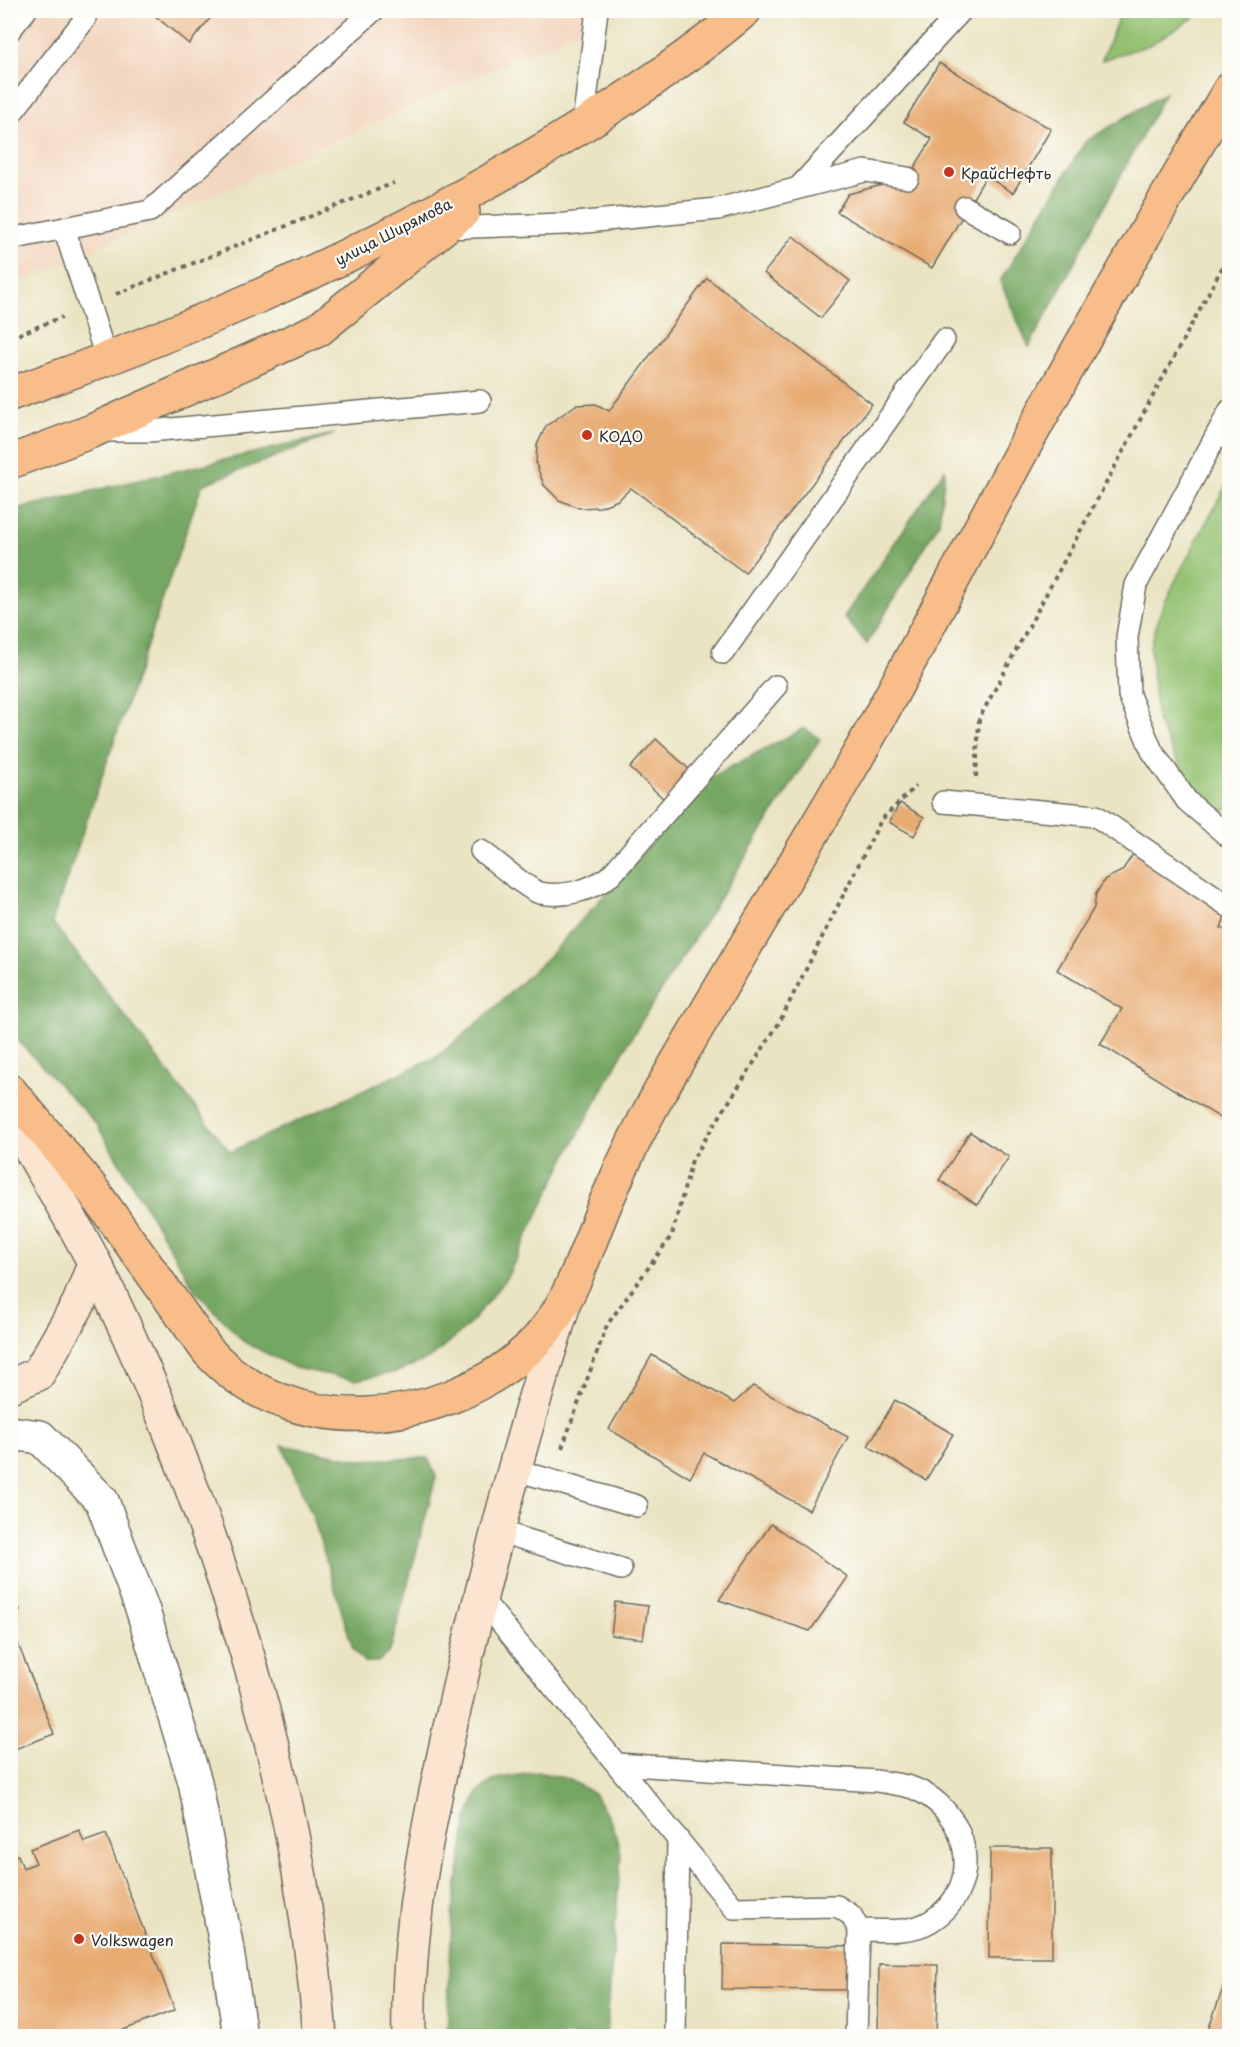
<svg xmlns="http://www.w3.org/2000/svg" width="1240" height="2047" font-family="'Playpen Sans',sans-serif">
<rect width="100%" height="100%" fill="#fdfcf7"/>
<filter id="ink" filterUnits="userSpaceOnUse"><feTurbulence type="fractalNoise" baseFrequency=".0167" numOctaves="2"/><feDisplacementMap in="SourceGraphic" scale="12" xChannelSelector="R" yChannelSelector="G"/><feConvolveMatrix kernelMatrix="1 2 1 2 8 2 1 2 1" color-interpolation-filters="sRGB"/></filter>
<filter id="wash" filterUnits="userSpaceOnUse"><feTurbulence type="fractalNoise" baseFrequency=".008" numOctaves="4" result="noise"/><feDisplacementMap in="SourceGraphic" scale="24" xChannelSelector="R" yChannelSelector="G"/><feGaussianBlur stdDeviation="1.35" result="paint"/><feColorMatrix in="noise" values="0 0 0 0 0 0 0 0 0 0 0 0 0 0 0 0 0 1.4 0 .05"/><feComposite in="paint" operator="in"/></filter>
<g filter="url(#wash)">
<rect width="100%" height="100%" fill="#eae4c3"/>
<!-- built -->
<path fill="#f2d5be" d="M11 10 621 11 11 287Z"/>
<!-- green -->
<path fill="#93c170" stroke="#5f764e" stroke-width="1.5" d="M1121 11V10L1205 11 1149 45 1102 60Z
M1229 480 1230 806 1221 812 1195 788 1174 755 1157 720 1150 647 1161 611 1177 577Z"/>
<!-- forest -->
<path fill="#76a762" stroke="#506946" stroke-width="1.5" d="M1165 93 1029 347 1000 281 1085 142Z
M334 434 202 485 52 922 230 1152 438 1056 481 1020 548 957 713 776 804 728 820 739 628 1043 567 1155 507 1277 469 1325 432 1357 397 1372 355 1380 295 1368 244 1342 195 1290 97 1125 11 1033V510Z
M945 469 939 523 867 644 844 617Z
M282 1445 360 1460 428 1458 436 1477 390 1651 378 1662H364L353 1649 313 1517Z
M537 1772 569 1779 594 1794 612 1823 621 1854 606 2036H447L452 1915 467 1821 478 1792 495 1779Z"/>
<g id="blocks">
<!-- building -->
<path fill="#e8ac73" d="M148 10H217L189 44Z
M939 63 1051 129 1013 193 986 176 932 268 837 212 848 194 908 178 932 139 904 122Z
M793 236 850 281 821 318 764 273Z
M707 278 872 404 745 573 631 488 618 500 600 507 579 508 559 500 544 485 536 464 537 445 546 426 576 405 596 404 609 411Z
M656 739 691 771 665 800 630 768Z
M900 803 924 817 914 836 889 822Z
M1137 848 1227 911 1221 928 1230 933V1124L1100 1044 1122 1009 1057 970 1094 908 1096 894 1105 879 1122 871Z
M970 1132 1009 1157 977 1205 939 1180Z
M652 1355 734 1403 753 1386 848 1437 809 1510 704 1453 690 1478 609 1429Z
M895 1400 953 1434 926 1480 868 1446Z
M771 1524 848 1577 810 1631 719 1600Z
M10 1586 20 1610 10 1614Z
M615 1602 648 1606 643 1639 611 1635Z
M10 1624 54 1734 10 1751Z
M79 1830 84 1842 106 1834 175 2010 108 2036H10V1858L18 1855 23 1868 36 1863 30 1849Z
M990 1848H1052V1958H989Z
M723 1944 850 1946 849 1990 722 1989Z
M879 1964 938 1965 936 2036H878Z
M1230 1971V2036H1206L1229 1971Z"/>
</g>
</g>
<g filter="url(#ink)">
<use href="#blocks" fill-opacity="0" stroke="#6e6c60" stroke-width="1.5"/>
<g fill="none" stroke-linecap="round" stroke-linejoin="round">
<!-- service casing -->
<g stroke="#6e6c60" stroke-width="24">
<path id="service" d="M10 30 26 10
M10 115 85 19
M583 125 597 10
M799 187 962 10
M965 207 1010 233
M64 228 107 360
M443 228 565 224 718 209 865 171 908 178
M10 239 150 211 374 10
M1230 410 1136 585 1127 637 1129 695 1152 751 1187 801 1230 838
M104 431H149L480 401
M723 653 944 340
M943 802 1096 816 1230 907
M481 851C493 859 528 890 540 893 565 898 592 890 611 875L776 686
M513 1469 637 1506
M498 1531 621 1569
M480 1597 734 1908 837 1906 851 1915 859 1930 856 2036
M617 1764 876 1781C888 1783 902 1784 913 1788 969 1810 987 1886 931 1921 910 1934 882 1930 859 1930
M675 2036 678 1839"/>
</g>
<!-- tertiary casing -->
<g stroke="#6e6c60" stroke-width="36">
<path id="tertiary" d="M10 1433 40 1437 102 1501 143 1611 195 1782 226 1944 240 2036"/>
</g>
<!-- secondary casing -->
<g stroke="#6e6c60" stroke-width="36">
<path id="secondary" d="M10 1114C38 1164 69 1213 95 1264 210 1499 300 1775 320 2036
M10 1386 38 1374 79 1303 94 1264
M409 2036C406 1919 432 1806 458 1692 488 1562 522 1434 563 1307"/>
</g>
<!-- primary casing -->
<g stroke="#6e6c60" stroke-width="36">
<path id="primary" d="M10 394C208 325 401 239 579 128 636 92 694 54 745 10
M10 462 92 431 318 330 463 212
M10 1091 89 1185 207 1350C289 1442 439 1429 526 1351 572 1310 585 1248 610 1193 625 1158 643 1122 662 1088 728 973 798 860 864 745 924 637 980 526 1040 418 1101 307 1166 198 1230 89"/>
</g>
<!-- path -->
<path stroke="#6e6c60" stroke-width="4" stroke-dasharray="4.5 4.5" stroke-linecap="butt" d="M116 294 394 183
M10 338 62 317
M976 777 979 719 1230 253
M562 1448 607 1325 672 1235 692 1160 779 1023 881 820 916 786"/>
<!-- service -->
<use href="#service" stroke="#fff" stroke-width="21"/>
<!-- tertiary -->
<use href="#tertiary" stroke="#fff" stroke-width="33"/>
<!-- secondary -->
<use href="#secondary" stroke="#fce5d0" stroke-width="33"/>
<!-- primary -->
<use href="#primary" stroke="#f8bd89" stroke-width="33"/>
</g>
</g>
<!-- markers -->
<g fill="#c8321e" stroke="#fdfcf7" stroke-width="2">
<circle cx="949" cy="172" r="6"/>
<circle cx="587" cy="435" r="6"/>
<circle cx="79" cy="1939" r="6"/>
</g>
<g text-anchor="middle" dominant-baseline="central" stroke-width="4.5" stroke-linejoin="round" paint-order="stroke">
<!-- poi labels -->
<g font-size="15" fill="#2b2b2b" stroke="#fdfcf7" text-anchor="start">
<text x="961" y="172">КрайсНефть</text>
<text x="599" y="435">КОДО</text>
<text x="91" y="1939">Volkswagen</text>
</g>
<!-- street labels -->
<g font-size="15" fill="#2b2b2b" stroke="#fdfcf7">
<text transform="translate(393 231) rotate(-27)">улица Ширямова</text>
</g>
</g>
<!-- margin -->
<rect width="1240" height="2047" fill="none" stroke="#fdfcf7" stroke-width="36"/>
</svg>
